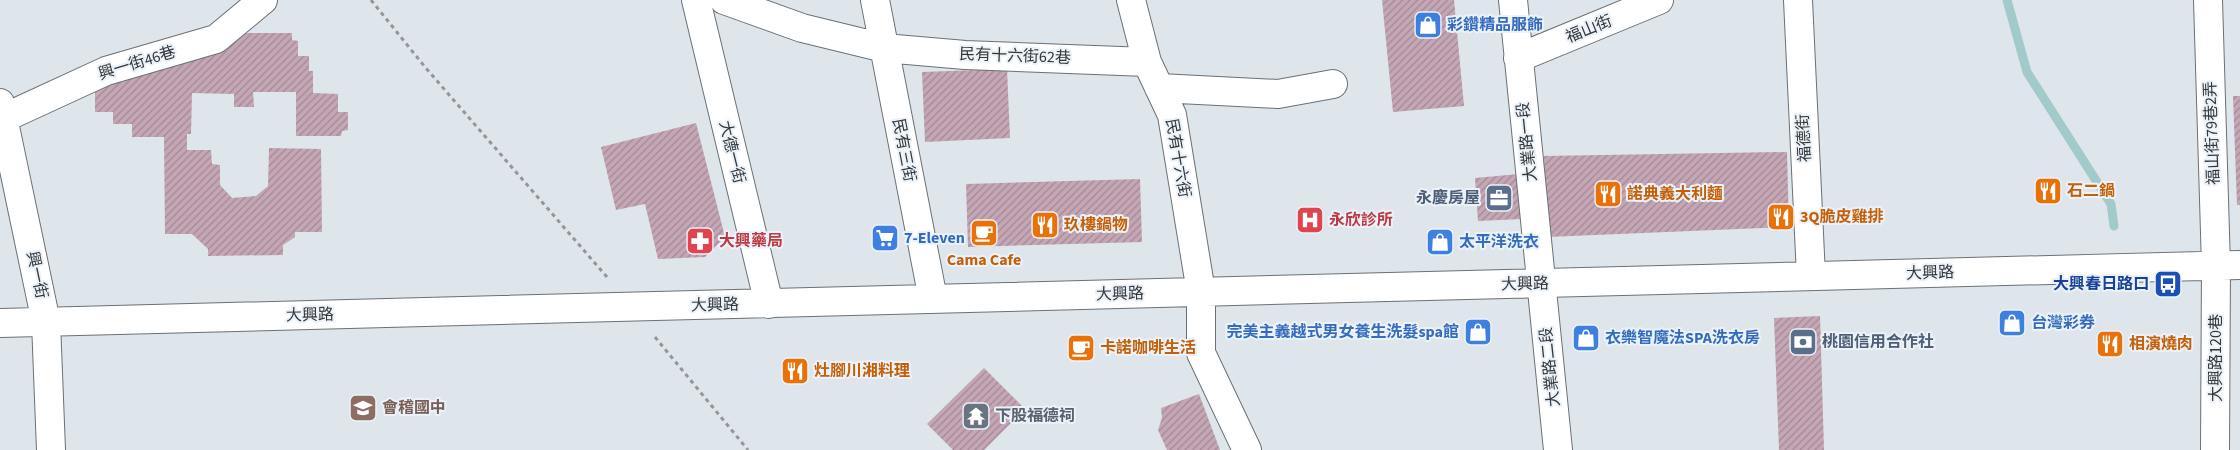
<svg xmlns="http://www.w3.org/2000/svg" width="2240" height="450" font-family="'Source Sans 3','Noto Sans TC',sans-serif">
<defs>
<pattern id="building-hatch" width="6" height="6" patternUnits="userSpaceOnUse" patternTransform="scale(1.25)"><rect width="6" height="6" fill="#c5a6b5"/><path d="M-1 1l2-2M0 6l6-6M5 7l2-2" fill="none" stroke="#a18894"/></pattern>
</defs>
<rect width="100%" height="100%" fill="#dee5eb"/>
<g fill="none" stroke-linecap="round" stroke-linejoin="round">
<!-- stream -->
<path stroke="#a3cacb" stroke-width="9" d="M2007 0 2027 72 2111 204 2114 226"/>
</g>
<!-- building -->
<path fill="url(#building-hatch)" d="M1382 0H1454L1464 106 1393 112Z
M214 33H292V40L298 41V56H309V71H313V93L338 94V112H348V130L342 131 341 136H296V92H253L254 107H234V94L192 93 191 134H187V150H211L212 164 220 165V185L232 198 256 196 268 186 269 148 321 149 322 232H295V237L283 245V255L208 256V249L192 234H165L164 137H132V124H113V112H95V81L124 82V74Z
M1007 69 1010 138 925 142 922 72Z
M2233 96H2240V205H2237Z
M696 123 725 237 705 257 658 259 645 204 616 210 601 147Z
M1787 152 1789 227 1547 237 1544 156Z
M1519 174 1522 219 1478 221 1475 178Z
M1140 179 1142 242 968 247 966 184Z
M1820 316 1824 450H1779L1774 318Z
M984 368 1025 409 984 450H953L927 424Z
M1199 394 1220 450H1167L1158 430 1162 418 1161 408Z"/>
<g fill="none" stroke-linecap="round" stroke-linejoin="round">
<!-- minor casing -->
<g stroke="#6a7176" stroke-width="30">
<path id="minor" d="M696 0 769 304
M724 0 802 28 884 48 965 55 1147 62
M875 0 933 299
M1131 0 1147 62 1172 115 1201 292V353L1247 450
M1513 0 1558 450
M1798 0 1811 276
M2208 0 2216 266 2215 450
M1518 58 1659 0
M1159 88 1278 94 1333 84
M0 103 46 322 51 450
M4 118 106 71 216 39 263 0
M0 323 2240 265"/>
</g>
<!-- path -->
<path stroke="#91969a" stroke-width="3" stroke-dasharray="4 4" stroke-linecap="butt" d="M371 0 425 67 607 277
M655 337 748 450"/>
<!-- minor -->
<use href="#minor" stroke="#fff" stroke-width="28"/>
</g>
<!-- icons -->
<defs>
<g id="shop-square" transform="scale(1.4375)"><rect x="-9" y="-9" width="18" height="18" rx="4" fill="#3f7fe0" stroke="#ebf2f9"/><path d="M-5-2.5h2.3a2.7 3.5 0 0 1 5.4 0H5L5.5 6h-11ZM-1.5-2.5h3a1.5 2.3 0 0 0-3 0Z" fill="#fff"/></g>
<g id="restaurant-square" transform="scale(1.4375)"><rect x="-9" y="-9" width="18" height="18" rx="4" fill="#e8710a" stroke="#ebf2f9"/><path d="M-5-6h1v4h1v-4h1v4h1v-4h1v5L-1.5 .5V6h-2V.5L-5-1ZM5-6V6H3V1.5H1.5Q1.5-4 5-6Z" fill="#fff"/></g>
<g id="office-square" transform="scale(1.4375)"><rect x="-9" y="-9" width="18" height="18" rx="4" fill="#5c6f8a" stroke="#ebf2f9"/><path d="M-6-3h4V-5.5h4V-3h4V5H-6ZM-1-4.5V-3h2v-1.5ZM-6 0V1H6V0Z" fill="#fff"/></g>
<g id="hospital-square" transform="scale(1.4375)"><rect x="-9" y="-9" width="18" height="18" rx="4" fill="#e0444e" stroke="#ebf2f9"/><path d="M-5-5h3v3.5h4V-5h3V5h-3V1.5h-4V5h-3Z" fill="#fff"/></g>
<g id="cafe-square" transform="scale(1.4375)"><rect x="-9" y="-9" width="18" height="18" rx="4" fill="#e8710a" stroke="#ebf2f9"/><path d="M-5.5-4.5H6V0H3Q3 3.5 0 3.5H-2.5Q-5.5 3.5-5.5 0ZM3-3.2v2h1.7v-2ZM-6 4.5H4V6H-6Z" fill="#fff"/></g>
<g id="supermarket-square" transform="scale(1.4375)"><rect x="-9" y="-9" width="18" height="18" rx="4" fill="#3f7fe0" stroke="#ebf2f9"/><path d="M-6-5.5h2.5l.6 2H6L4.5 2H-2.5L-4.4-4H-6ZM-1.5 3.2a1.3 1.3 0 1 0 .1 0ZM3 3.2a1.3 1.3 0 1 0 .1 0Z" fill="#fff"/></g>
<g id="pharmacy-square" transform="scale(1.4375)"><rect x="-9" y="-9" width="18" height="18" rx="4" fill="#e0444e" stroke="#ebf2f9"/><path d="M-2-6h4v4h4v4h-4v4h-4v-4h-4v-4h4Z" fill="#fff"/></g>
<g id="bus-square" transform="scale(1.4375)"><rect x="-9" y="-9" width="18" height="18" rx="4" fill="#1a4fb4" stroke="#ebf2f9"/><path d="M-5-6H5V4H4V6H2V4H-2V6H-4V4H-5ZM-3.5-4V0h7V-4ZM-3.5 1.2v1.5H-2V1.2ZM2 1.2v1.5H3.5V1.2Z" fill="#fff"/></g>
<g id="bank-square" transform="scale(1.4375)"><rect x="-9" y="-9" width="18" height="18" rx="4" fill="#5c6f8a" stroke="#ebf2f9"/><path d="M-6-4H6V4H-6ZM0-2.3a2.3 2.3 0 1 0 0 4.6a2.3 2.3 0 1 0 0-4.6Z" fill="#fff"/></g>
<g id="school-square" transform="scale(1.4375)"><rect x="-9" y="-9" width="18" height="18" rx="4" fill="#8d6e63" stroke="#ebf2f9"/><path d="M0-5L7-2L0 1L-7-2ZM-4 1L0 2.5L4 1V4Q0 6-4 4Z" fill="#fff"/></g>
<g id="temple-square" transform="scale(1.4375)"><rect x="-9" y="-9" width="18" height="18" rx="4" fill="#6b7280" stroke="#ebf2f9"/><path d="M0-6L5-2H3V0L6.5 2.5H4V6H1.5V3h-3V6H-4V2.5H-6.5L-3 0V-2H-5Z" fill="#fff"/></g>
</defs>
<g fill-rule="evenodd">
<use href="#shop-square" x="1428" y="25"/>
<use href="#restaurant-square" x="2048" y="191"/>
<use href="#restaurant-square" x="1608" y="194"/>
<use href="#office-square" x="1499" y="198"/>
<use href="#restaurant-square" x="1781" y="217"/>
<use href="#hospital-square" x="1310" y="220"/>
<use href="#restaurant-square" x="1045" y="225"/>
<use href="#cafe-square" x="984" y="233"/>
<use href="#supermarket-square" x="885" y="238"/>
<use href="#pharmacy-square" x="700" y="241"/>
<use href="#shop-square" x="1440" y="242"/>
<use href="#bus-square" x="2168" y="284"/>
<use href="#shop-square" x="2012" y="323"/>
<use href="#shop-square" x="1478" y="332"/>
<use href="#shop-square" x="1586" y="338"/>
<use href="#bank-square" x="1803" y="342"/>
<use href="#restaurant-square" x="2110" y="344"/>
<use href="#cafe-square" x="1081" y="348"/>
<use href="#restaurant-square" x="795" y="371"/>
<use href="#school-square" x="363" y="408"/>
<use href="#temple-square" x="976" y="416"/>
</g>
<g text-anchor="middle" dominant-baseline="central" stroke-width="4" stroke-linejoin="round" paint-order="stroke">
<!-- shop labels -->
<g font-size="16" font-weight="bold" fill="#366cbe" stroke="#ebf2f9" text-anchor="start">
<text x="1447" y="25">彩鑽精品服飾</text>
<text x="904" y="238">7-Eleven</text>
<text x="1459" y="242">太平洋洗衣</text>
<text x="2031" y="323">台灣彩券</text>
<text x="1459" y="332" text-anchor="end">完美主義越式男女養生洗髮spa館</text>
<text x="1605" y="338">衣樂智魔法SPA洗衣房</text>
</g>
<!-- street labels -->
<g font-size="16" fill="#343739" stroke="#ebf2f9">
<text transform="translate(1589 29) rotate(-22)">福山街</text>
<text transform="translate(1015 56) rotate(2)">民有十六街62巷</text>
<text transform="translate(137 63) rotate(-17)">興一街46巷</text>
<text transform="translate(2212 133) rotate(-92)">福山街79巷2弄</text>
<text transform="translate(1804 138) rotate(-93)">福德街</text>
<text transform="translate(1527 142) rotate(-96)">大業路一段</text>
<text transform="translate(904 150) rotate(79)">民有三街</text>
<text transform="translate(732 152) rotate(76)">大德一街</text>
<text transform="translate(1178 158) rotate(80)">民有十六街</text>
<text transform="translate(1930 273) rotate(-2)">大興路</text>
<text transform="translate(37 275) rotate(78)">興一街</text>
<text transform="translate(1525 284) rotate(-1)">大興路</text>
<text transform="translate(1120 294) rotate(-1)">大興路</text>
<text transform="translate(715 305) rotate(-1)">大興路</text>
<text transform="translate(310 315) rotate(-1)">大興路</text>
<text transform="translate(2216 358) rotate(-90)">大興路120巷</text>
<text transform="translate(1550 367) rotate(-96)">大業路二段</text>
</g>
<!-- food labels -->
<g font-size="16" font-weight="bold" fill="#c56008" stroke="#ebf2f9" text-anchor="start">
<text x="2067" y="191">石二鍋</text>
<text x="1627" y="194">諾典義大利麵</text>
<text x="1800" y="217">3Q脆皮雞排</text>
<text x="1064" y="225">玖樓鍋物</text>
<text x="984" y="260" text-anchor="middle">Cama Cafe</text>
<text x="2129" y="344">相演燒肉</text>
<text x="1100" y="348">卡諾咖啡生活</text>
<text x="814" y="371">灶腳川湘料理</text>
</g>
<!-- service labels -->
<g font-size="16" font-weight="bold" fill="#4e5e75" stroke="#ebf2f9" text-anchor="end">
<text x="1480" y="198">永慶房屋</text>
<text x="1822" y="342" text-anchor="start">桃園信用合作社</text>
</g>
<!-- health labels -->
<g font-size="16" font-weight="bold" fill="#be3a42" stroke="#ebf2f9" text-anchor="start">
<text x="1329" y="220">永欣診所</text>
<text x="719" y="241">大興藥局</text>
</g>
<!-- transit labels -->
<g font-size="16" font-weight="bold" fill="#164399" stroke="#ebf2f9" text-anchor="end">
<text x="2149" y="284">大興春日路口</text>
</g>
<!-- education labels -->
<g font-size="16" font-weight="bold" fill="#785e54" stroke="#ebf2f9" text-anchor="start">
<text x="382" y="408">會稽國中</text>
</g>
<!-- worship labels -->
<g font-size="16" font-weight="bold" fill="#5b616d" stroke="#ebf2f9" text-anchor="start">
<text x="995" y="416">下股福德祠</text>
</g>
</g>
</svg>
